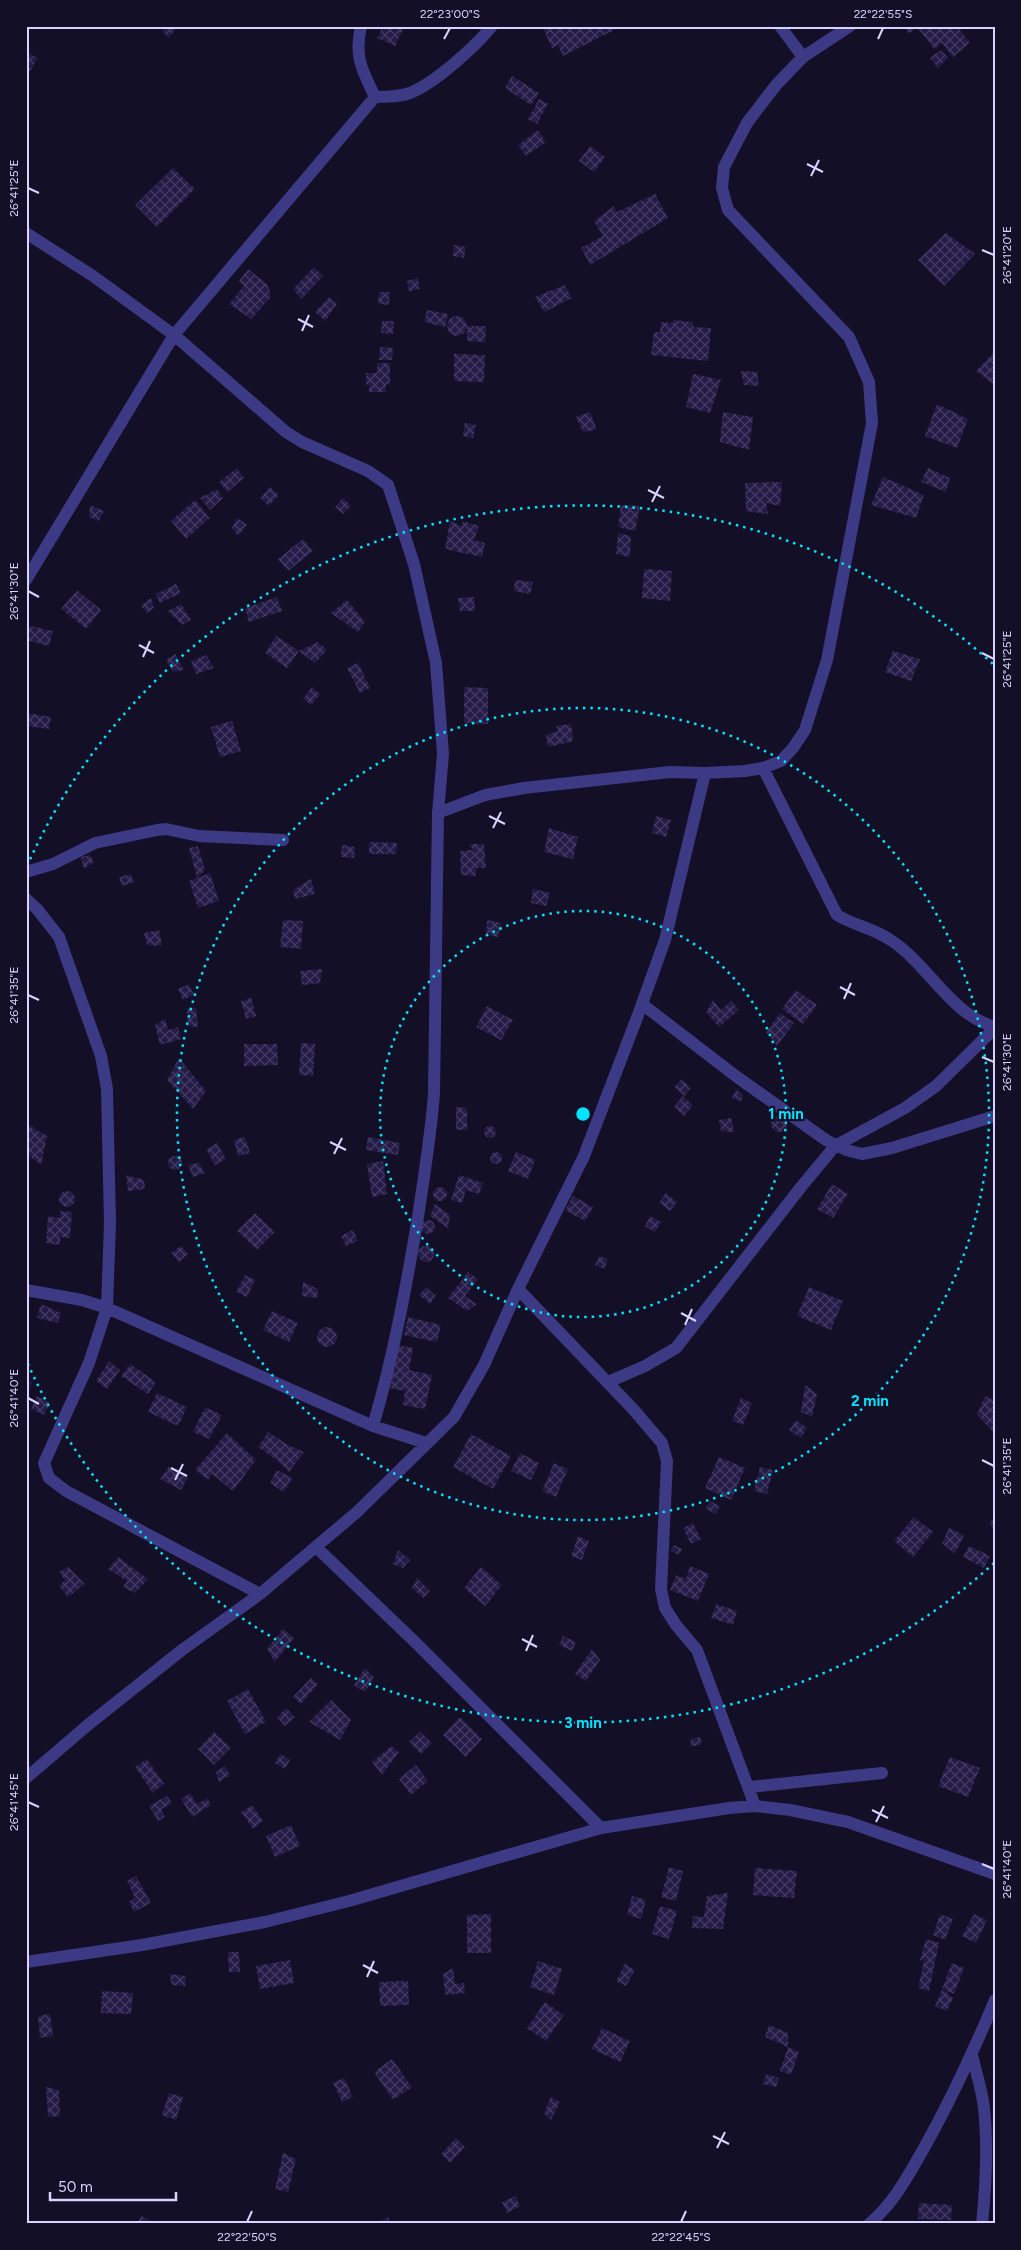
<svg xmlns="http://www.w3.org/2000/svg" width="1021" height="2250" font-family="Figtree,sans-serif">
<defs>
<pattern id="building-cross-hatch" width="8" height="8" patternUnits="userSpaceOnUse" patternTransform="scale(1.25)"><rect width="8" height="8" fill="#241b47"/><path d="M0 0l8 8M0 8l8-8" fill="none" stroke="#433b63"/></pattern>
</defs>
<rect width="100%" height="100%" fill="#130f26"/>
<!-- building -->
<path fill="url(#building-cross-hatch)" d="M162 26H178L169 38 163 32Z
M383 26H395L403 30 395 46 377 38Z
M542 26H622L563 56 558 45 552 48Z
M903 26H962L959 29 970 43 953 57 942 43 934 49 917 27 909 34Z
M941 50 948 58 938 68 930 58Z
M26 52 38 58 30 71 26 69Z
M512 76 539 93 531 105 505 88Z
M539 99 548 104 537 124 528 119Z
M538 130 546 142 526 156 518 145Z
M590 146 605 157 594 172 579 161Z
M173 168 195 189 157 227 135 205Z
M655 194 668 218 590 265 581 248 603 236 594 221 614 206 617 212Z
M946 233 975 254 944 286 918 260Z
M454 245 466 247 464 258 453 256Z
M314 267 323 276 301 299 293 289Z
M248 269 268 285 271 297 251 319 229 304 244 286 239 281Z
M418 278 420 289 409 291 407 281Z
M565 285 572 298 544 312 535 297Z
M379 292H390L389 305 378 304Z
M329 297 337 304 325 321 315 312Z
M427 310 448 314 445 327 424 322Z
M447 326a10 10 0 1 1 20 0a10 10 0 1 1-20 0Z
M673 320 692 322 694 327 711 328 708 361 651 355 654 332H660L661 322 673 323Z
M382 321H394L393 334 381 333Z
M467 326H486L485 342 467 341Z
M380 347 393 348 392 360H379Z
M995 351V382L993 384 976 371Z
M454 354 485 355 484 382 454 381Z
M377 363H390V385L386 384V392H369V385H366V373H377Z
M741 371 757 372 759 386 744 385Z
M693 374 721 380 710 413 686 407Z
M937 404 968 419 957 448 925 436Z
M590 412 597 430 583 432 576 417Z
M723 412 753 417 749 450 720 442Z
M465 423 476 425 473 438 463 436Z
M237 468 244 478 227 492 219 482Z
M928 468 950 478 946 492 921 482Z
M883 477 924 495 916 518 871 505Z
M782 482 780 506 766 503 768 514 746 511 745 483Z
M270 487 279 495 269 506 260 498Z
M217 489 223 498 210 510 200 498Z
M343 498 351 506 343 514 335 507Z
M195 500 210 518 186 539 171 521Z
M90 505 104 511 99 521 89 517Z
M621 505 640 506 635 531 618 527Z
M237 518 247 525 238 536 232 528Z
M450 521 462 526 463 521 479 526 474 540 485 543 482 557 445 549Z
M618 533 631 536 630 557 616 554Z
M303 539 313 551 288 571 278 559Z
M644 569 672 571 670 601 642 598Z
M515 580 533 582 530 594 514 591Z
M176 584 181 593 160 603 156 594Z
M77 590 101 610 86 629 61 609Z
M277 597 282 611 249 622 245 608Z
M474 597 475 611H460L458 598Z
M151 598 154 608 147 613 141 606Z
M347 600 365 622 358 632 331 613Z
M181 604 191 620 182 625 168 611Z
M30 626 53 631 49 646 26 640Z
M276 636 299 651 287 668 265 653Z
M318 642 327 650 315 663 299 651Z
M893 651 920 659 911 681 885 672Z
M175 654 184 670 173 672 166 660Z
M206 655 214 668 196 674 191 661Z
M358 663 370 688 360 693 347 668Z
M312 687 320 694 311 705 303 699Z
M464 687 488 688V724L464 723Z
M26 713 51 717 49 729 26 726Z
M232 721 241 751 220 757 211 727Z
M571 724 573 741 548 747 546 735 558 731 556 726Z
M656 816 671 820 666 837 652 833Z
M549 828 578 837 573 859 544 852Z
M369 842 397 843 396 854H369Z
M469 844H484L486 868H477L475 876 461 875 460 851 473 850Z
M342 845 355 847 354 858 341 857Z
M198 846 205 870 197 878 210 873 219 901 198 908 189 881 197 878 189 848Z
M90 855 94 862 84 869 81 857Z
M131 874 134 882 122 886 119 877Z
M311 879 315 894 295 899 293 890Z
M533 889 550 893 546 906 531 903Z
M283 920 303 921 301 949 280 947Z
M487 920 501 923 498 937 486 935Z
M159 930 162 946 147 945 144 933Z
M322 969 320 983 302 985 300 971Z
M189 984 194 995 183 1000 178 989Z
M796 990 817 1005 803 1024 782 1009Z
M251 998 256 1016 246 1019 241 1001Z
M713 1000 721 1010 731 1001 739 1010 719 1027 706 1012Z
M487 1006 513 1020 501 1040 476 1027Z
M196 1008 198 1027 188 1026 187 1009Z
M780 1013 794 1023 777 1046 766 1032Z
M165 1019 168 1030 178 1027 181 1039 160 1045 155 1025Z
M301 1043 315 1044 313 1076 299 1075Z
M244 1044H277L278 1065 244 1066Z
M179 1058 206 1091 193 1109 167 1080Z
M682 1079 691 1088 684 1096 674 1087Z
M736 1089 743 1095 741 1101 732 1098Z
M683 1096 693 1105 684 1116 674 1107Z
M456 1107 467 1108V1130H456Z
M771 1124a8 8 0 1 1 16 0a8 8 0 1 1-16 0Z
M731 1118 734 1132 721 1131 719 1120Z
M27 1124 47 1136 41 1165 26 1154Z
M484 1132a6 6 0 1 1 12 0a6 6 0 1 1-12 0Z
M245 1137 250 1153 238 1156 234 1140Z
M368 1137 400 1143 398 1155 366 1150Z
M217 1143 226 1159 215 1165 206 1150Z
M490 1158a6 6 0 1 1 12 0a6 6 0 1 1-12 0Z
M516 1152 535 1160 528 1179 508 1171Z
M168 1163a7 7 0 1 1 14 0a7 7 0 1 1-14 0Z
M383 1161 387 1194 372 1197 367 1164Z
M199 1163 205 1173 193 1177 188 1165Z
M126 1175 144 1180 145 1189 128 1191Z
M459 1175 483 1183 479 1194 466 1190 462 1203 451 1200Z
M832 1184 848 1194 833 1218 817 1209Z
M433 1194a7 7 0 1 1 14 0a7 7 0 1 1-14 0Z
M59 1199a8 8 0 1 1 16 0a8 8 0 1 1-16 0Z
M666 1193 677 1202 670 1211 659 1203Z
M573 1196 593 1207 585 1221 565 1210Z
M435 1204 450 1215 448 1228 430 1216Z
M60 1211 72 1212 70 1238 60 1237V1245L46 1243 48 1216 60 1218Z
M255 1213 275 1232 257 1250 237 1231Z
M650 1216 661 1222 655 1232 645 1226Z
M421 1227a7 7 0 1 1 14 0a7 7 0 1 1-14 0Z
M353 1230 358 1241 346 1246 341 1236Z
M181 1246 188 1254 179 1262 171 1253Z
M418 1254a8 8 0 1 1 16 0a8 8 0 1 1-16 0Z
M599 1256 608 1259 604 1269 595 1265Z
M468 1272 478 1279 465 1296 477 1304 467 1311 448 1298Z
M245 1275 255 1280 247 1297 236 1292Z
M303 1282 318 1289 317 1298 302 1296Z
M426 1287 436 1296 430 1304 419 1295Z
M809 1287 843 1301 831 1330 797 1316Z
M41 1304 61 1313 58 1323 37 1318Z
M272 1311 298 1323 289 1342 263 1330Z
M408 1317 441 1325 437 1342 404 1335Z
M317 1337a10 10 0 1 1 20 0a10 10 0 1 1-20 0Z
M398 1345 413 1348 409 1370 432 1375 425 1409 403 1405 405 1391 389 1388Z
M109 1361 120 1370 107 1389 96 1381Z
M130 1364 156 1382 148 1394 121 1376Z
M26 1380 32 1383 26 1395Z
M805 1385 817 1394 812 1417 801 1412Z
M157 1393 187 1407 178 1426 148 1412Z
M37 1396 50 1403 44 1415 31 1409Z
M985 1396 995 1401V1434L977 1415Z
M741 1398 752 1403 743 1425 732 1421Z
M205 1407 222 1415 209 1439 193 1432Z
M796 1420 807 1428 801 1438 789 1430Z
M268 1432 288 1445 304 1452 289 1472 278 1461 258 1447Z
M227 1433 256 1460 233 1491 212 1474 208 1480 195 1470Z
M471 1434 511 1456 493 1489 453 1467Z
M520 1453 539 1463 531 1480 511 1471Z
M719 1457 745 1468 731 1500 705 1488Z
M554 1463 568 1469 556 1497 542 1491Z
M169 1466 188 1478 181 1490 160 1479Z
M760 1467 773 1470 767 1494 754 1491Z
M277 1470 292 1478 284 1492 270 1483Z
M710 1501 720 1506 716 1514 706 1509Z
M995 1515V1529L989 1525Z
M914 1517 933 1532 913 1557 894 1541Z
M693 1523 701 1539 691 1544 683 1528Z
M949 1528 964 1535 955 1554 942 1543Z
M578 1536 589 1541 582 1560 571 1556Z
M674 1545 682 1549 679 1555 671 1551Z
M969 1546 990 1556 984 1568 963 1557Z
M398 1550 410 1560 403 1568 393 1564Z
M118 1557 148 1579 135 1593 123 1587 127 1581 108 1569Z
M690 1566 709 1574 698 1601 670 1590 676 1575 686 1579Z
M68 1567 85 1584 68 1597 59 1586 65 1580 59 1572Z
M481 1567 502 1585 485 1606 464 1588Z
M417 1578 430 1591 423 1598 412 1588Z
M716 1604 737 1611 733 1625 711 1618Z
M283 1629 294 1638 275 1662 267 1649Z
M563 1636 576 1642 572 1651 559 1645Z
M592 1649 600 1660 586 1681 575 1674Z
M365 1668 374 1677 365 1692 354 1685Z
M311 1678 318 1684 301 1704 293 1697Z
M248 1689 266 1722 245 1734 227 1701Z
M331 1700 351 1720 340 1740 309 1722Z
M286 1708 295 1717 285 1726 277 1717Z
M460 1717 482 1739 466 1757 443 1735Z
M420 1731 432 1743 421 1754 409 1742Z
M214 1732 231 1748 214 1765 198 1749Z
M700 1737 702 1744 690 1747 691 1739Z
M391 1746 399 1752 382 1775 372 1762Z
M280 1754 290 1760 285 1769 275 1763Z
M950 1757 980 1768 968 1797 938 1786Z
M147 1759 164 1784 153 1793 135 1767Z
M416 1765 428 1781 411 1795 399 1779Z
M225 1766 230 1775 219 1782 216 1772Z
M190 1793 197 1804 207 1798 211 1805 192 1817 181 1799Z
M167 1796 172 1803 161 1810 165 1817 158 1821 149 1806Z
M252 1805 263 1821 253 1829 241 1812Z
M291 1825 300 1846 275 1857 266 1836Z
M669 1867 683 1871 676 1901 661 1897Z
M755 1868 797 1871 794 1898 753 1895Z
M136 1876 151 1903 134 1912 129 1902 135 1897 127 1881Z
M728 1893 723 1929 692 1928 693 1916 704 1917 707 1896Z
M632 1896 646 1900 641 1919 627 1915Z
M660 1906 677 1911 669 1939 652 1934Z
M491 1914V1953H467V1915Z
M940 1914 953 1919 945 1940 933 1935Z
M974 1914 987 1920 976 1943 962 1936Z
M926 1939 939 1943 929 1991 918 1988 924 1961 920 1960Z
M228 1952H239L240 1972H229Z
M290 1960 294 1983 260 1989 256 1966Z
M538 1961 562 1969 554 1995 530 1987Z
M952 1963 964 1968 954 1994 942 1989Z
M625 1964 635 1970 626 1986 616 1981Z
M453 1968 455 1984 464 1983 465 1993 445 1995 443 1974Z
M169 1974 186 1976 185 1986 172 1985Z
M408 1981 409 2005 380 2006 379 1982Z
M942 1989 953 1998 947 2011 935 2006Z
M102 1991 133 1993 131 2014 101 2013Z
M545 2002 564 2015 546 2041 527 2028Z
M50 2014 53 2036 40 2038 38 2016Z
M769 2025 788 2033V2047L765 2037Z
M602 2028 630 2041 620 2062 592 2049Z
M788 2047 799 2052 791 2075 780 2071Z
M392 2059 412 2087 393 2100 374 2072Z
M766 2074 779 2078 776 2087 763 2084Z
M344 2078 353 2097 342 2102 333 2083Z
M46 2087 59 2090 60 2116 48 2117Z
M169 2093 183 2097 176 2120 162 2115Z
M551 2097 560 2102 551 2120 544 2113Z
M456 2138 465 2147 450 2163 441 2154Z
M283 2153 296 2159 288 2192 275 2189Z
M516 2196 520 2206 507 2213 502 2202Z
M919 2203 952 2205 951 2220 918 2219Z
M142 2216 155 2224H136Z
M388 2217 391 2224H375Z"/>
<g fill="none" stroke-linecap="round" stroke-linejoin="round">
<!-- minor -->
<path stroke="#3d3a85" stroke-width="12" d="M361 26C354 57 362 70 375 97
M780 26 803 57
M26 233 93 276 174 335 286 432 302 442 368 471 388 485 414 564 436 663 443 754 438 813 434 1093C431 1135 424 1176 418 1217 406 1288 393 1358 373 1426
M26 580 174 335 375 97C386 97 399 97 410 93 435 83 475 47 492 26
M763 768 837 915C853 925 873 928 889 939 928 963 949 1014 995 1027
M438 813 485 795 524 788 670 772 705 773 745 771 763 768 781 761 793 748 805 730 827 660 872 423 869 382 849 337 728 210 722 188 724 167 747 123 776 85 803 57 850 26
M26 872 53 864 95 843 157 830 166 829 199 836 283 840
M26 899 37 909 59 937 101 1056 107 1089 110 1223 107 1308 89 1363 44 1463 49 1478 66 1491 260 1594
M642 1004 737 1077 826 1140 846 1150 862 1154 892 1148 995 1116
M518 1289 633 1409 662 1443 667 1461 661 1589 665 1608 676 1625 697 1650 755 1806
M26 1290 82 1300 107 1308 373 1426 426 1443
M608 1382 645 1366 676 1348 801 1187 835 1146 905 1108 936 1086 995 1028
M316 1547 416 1643 601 1828
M26 1778 89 1724 182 1650 260 1594 357 1512 454 1417 484 1365 518 1289 584 1156 638 1015 665 940 705 773
M750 1787 882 1773
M26 1962 142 1945 265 1922 349 1901 601 1828 729 1808 755 1806 790 1810 848 1822 995 1874
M972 2055C976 2072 982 2090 984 2108 988 2146 986 2185 982 2224
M869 2224C894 2203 908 2176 924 2148 951 2100 974 2050 995 2000"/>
</g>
<!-- ticks -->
<path fill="none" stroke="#d9d4ff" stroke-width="2" d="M444 39 450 28M878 39 883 28M807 164 823 172M811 176 819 160M28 188 39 193M982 250 994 255M298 319 313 327M302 331 309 315M648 490 664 498M652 502 660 486M28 591 39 597M139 645 154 653M982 653 994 659M143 657 150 641M489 816 505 824M493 828 501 812M840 987 855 995M28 995 39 1000M844 999 851 983M982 1057 994 1062M330 1142 346 1150M334 1154 342 1138M681 1313 696 1321M685 1325 692 1309M28 1398 39 1404M982 1460 994 1466M171 1468 187 1476M175 1480 183 1464M522 1639 537 1647M526 1651 533 1635M28 1802 39 1807M872 1810 888 1818M876 1822 884 1806M982 1864 994 1869M363 1965 378 1973M367 1977 374 1961M713 2136 729 2144M717 2148 725 2132M247 2222 252 2211M681 2222 686 2211"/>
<!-- distance rings -->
<g fill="none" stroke="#00e5ff" stroke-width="2.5" stroke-dasharray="2.5 5">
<circle cx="583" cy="1114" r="203"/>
<circle cx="583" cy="1114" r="406"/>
<path d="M994 1563A609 609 0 0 1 27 1362M27 866A609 609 0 0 1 994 665"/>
</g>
<circle cx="583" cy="1114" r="8" fill="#00e5ff" stroke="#130f26" stroke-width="2.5"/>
<g font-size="15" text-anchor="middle" font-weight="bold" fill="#00e5ff" stroke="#130f26" stroke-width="4.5" stroke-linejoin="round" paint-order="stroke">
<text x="786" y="1119">1 min</text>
<text x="870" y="1406">2 min</text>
<text x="583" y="1728">3 min</text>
</g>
<!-- border -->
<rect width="1021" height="2250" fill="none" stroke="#130f26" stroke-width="55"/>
<!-- scale -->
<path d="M50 2192v8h126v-8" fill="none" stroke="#d9d4ff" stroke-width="2.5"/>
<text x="58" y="2192" font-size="15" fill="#d9d4ff" stroke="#130f26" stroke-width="4" paint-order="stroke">50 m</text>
<rect x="28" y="28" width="966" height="2194" fill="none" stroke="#d9d4ff" stroke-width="2"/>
<g font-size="12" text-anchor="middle" fill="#d9d4ff">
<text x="450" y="18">22°23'00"S</text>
<text x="883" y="18">22°22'55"S</text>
<text transform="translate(14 188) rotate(-90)" y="4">26°41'25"E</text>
<text transform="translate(1007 255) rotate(-90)" y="4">26°41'20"E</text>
<text transform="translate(14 591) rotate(-90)" y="4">26°41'30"E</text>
<text transform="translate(1007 659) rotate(-90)" y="4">26°41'25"E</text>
<text transform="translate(14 995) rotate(-90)" y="4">26°41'35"E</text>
<text transform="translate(1007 1062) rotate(-90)" y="4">26°41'30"E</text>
<text transform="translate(14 1398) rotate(-90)" y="4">26°41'40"E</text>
<text transform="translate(1007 1466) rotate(-90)" y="4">26°41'35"E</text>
<text transform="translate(14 1802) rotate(-90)" y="4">26°41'45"E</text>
<text transform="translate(1007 1869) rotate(-90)" y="4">26°41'40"E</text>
<text x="247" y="2241">22°22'50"S</text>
<text x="681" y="2241">22°22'45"S</text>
</g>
</svg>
